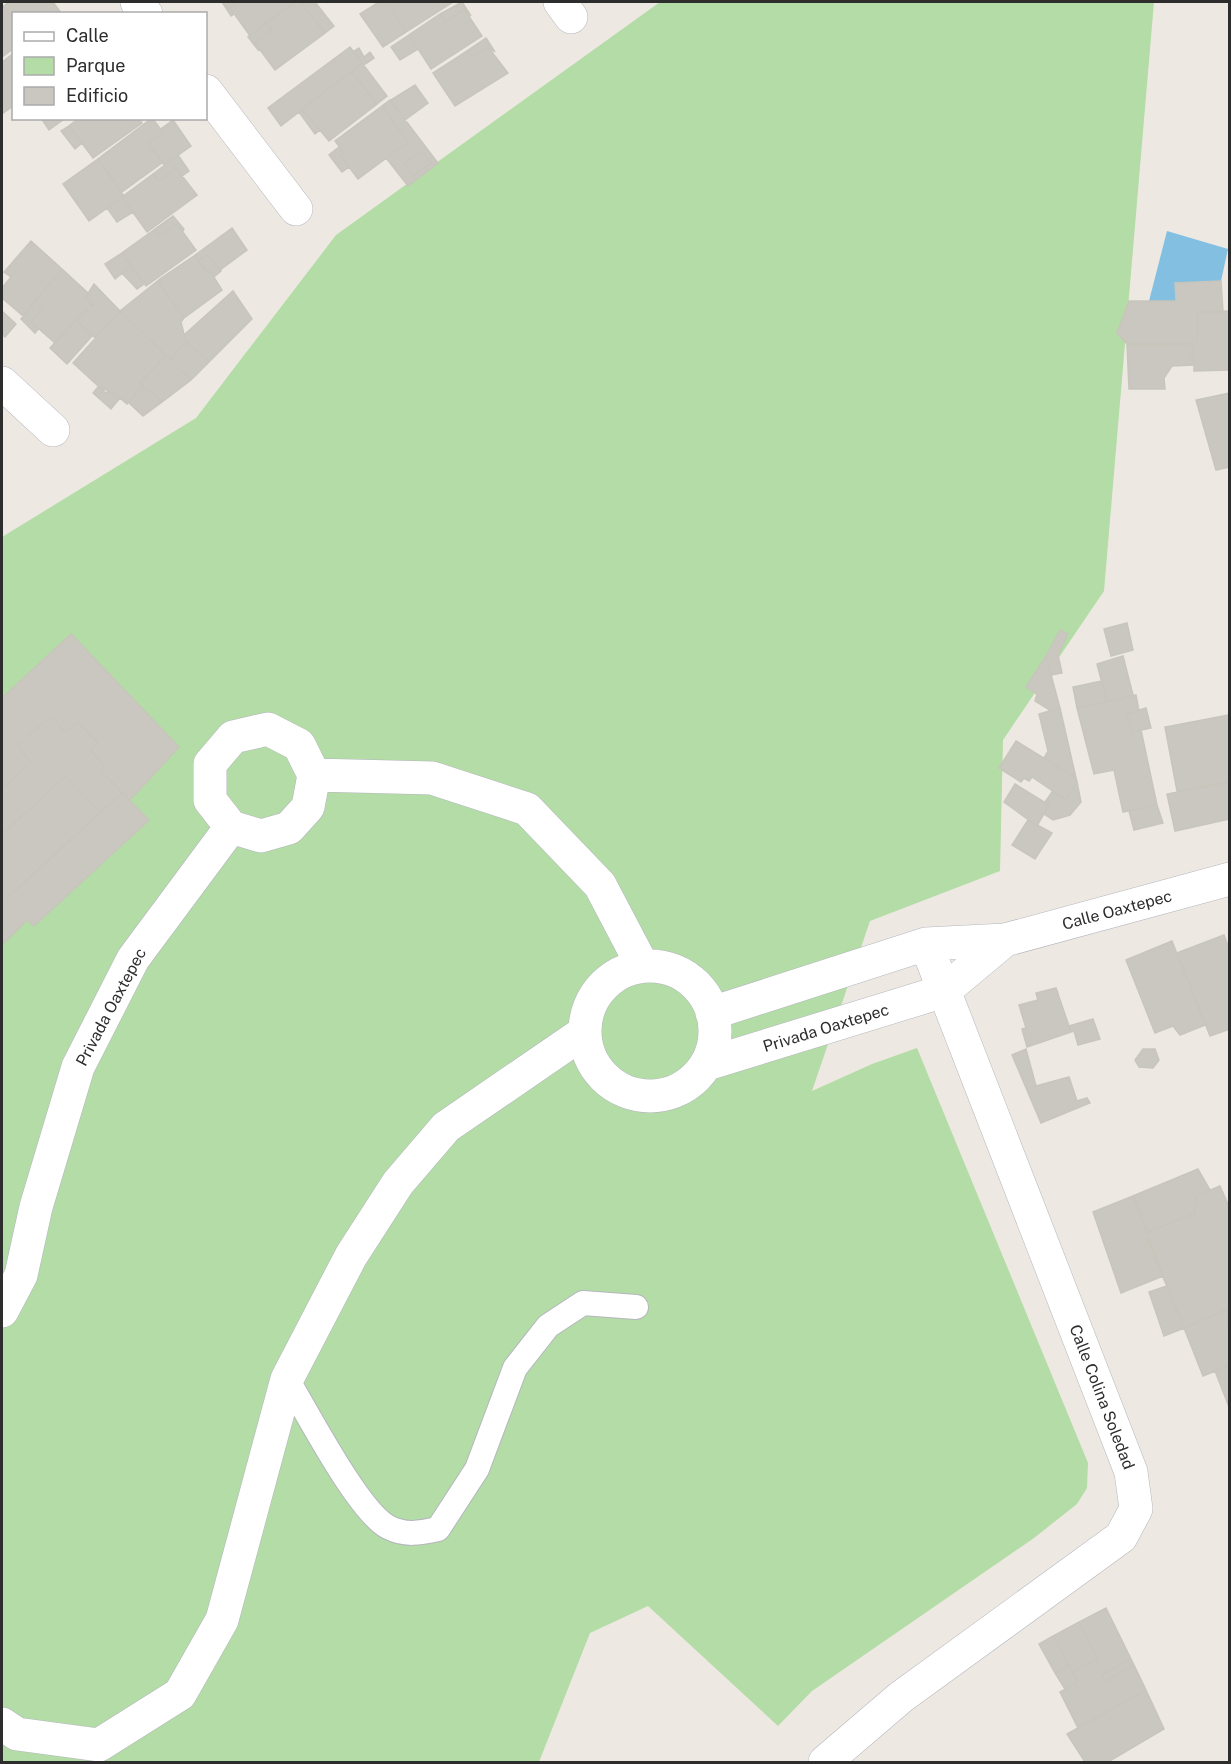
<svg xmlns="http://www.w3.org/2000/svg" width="1231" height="1764" font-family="'Public Sans',sans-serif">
<rect width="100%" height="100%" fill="#ede9e2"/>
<!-- green -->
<path fill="#b3dca6" d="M660 2H1154L1104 591 1003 740 1000 871 870 921 812 1091 872 1064 917 1048 1088 1463 1087 1488 1077 1504 1034 1538 812 1691 778 1726 648 1606 590 1633 539 1762H2V537L196 418 336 235Z"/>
<!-- water -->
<path fill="#83bfe1" d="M1167 231 1228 249 1221 281 1175 283 1176 301H1149Z"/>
<!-- building -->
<path fill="#c9c7c0" stroke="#c8c5bb" stroke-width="1.5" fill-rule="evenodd" d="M9 2H53L62 14H14V19L4 6Z
M222 2H238L230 8 234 14 231 16Z
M238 2H295L250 36 230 8Z
M295 2H301L325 33 275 70 255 43 272 30 266 23Z
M301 2H315L334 26 325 33Z
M379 2H387L406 32 383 47 360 14Z
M387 2H453L406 32Z
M462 2 471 16 464 9 445 22 440 14Z
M4 6 14 19V48L2 57V7Z
M464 9 482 36 431 69 409 35 440 14 445 22Z
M266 23 272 30 255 43 259 51 248 37Z
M409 35 418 49 400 60 391 47Z
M486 38 495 52 488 47 472 57 467 51Z
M350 47 362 63 281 126 268 108Z
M488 47 508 73 455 106 433 73 467 51 472 57Z
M359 48 364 57 370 52 374 58 364 65 354 51Z
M14 53V105L2 114V62Z
M362 63 387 96 377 104 352 72Z
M352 72 377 104 329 141 302 109Z
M415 85 428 103 405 120 391 100Z
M390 100 438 163 408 186 386 158 408 142 382 106ZM422 151 431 163 413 176 404 163Z
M382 106 408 142 358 179 340 155 344 153 335 141Z
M302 109 320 130 315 134 299 112Z
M41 118H64V119L49 130Z
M79 118H139L142 123 93 158 69 126Z
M152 118 163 132 148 143 163 162 122 192 98 159Z
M173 120 191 146 164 165 148 143 163 132 161 129Z
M69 126 82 143 75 149 61 131Z
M339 147 344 153 340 155 349 167 342 172 329 155Z
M422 151 431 163 413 176 404 163Z
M178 155 189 171 182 176 176 168 159 181 153 174Z
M98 159 124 196 89 221 63 184Z
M176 168 197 195 147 232 122 197 153 174 159 181Z
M122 197 133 212 117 222 107 208Z
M173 216 184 229 183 231 177 224 159 236 155 229Z
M177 224 196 250 146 286 122 253 155 229 159 236Z
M232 228 247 250 220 270 207 255 198 261 194 256Z
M31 241 62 269 23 316 2 298V288L11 277 4 272Z
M122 253 131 266 115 279 105 264Z
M207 255 221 271 214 277 198 261Z
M194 256 207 272 210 271 222 290 184 318 160 285V279Z
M131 266 144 284 137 289 122 273Z
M62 269 87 292 89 294 85 298 93 305 89 306 55 343 31 322 43 308 35 301Z
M160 279V285L184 318 181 322 186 342 171 360 120 311Z
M1221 281 1223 312H1197V344L1128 345 1117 333 1129 301H1176L1175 283Z
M94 284 120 311 95 338 76 320 93 305 85 298Z
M233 291 252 319 209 362 186 341 184 335Z
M35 301 43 308 31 322 38 329 35 333 21 319Z
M2 311 16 324 5 337 2 334Z
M120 311 166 355 140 383 143 386 127 404 113 392 112 394 108 390 106 393 73 363Z
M1229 311 1230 370 1194 371V360H1190V355H1193V344H1197V312Z
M76 320 92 336 67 364 50 348Z
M186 341 209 362 191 380 171 360Z
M1127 344H1193V355H1190V360H1194V365L1172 366 1164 378 1165 389H1129Z
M166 355 191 380 162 402 140 383Z
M99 386 120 398 111 409 93 393Z
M143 386 162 402 143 416 128 402Z
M1230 393V467L1216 470 1196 400Z
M1127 623 1133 650 1111 656 1104 629Z
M1060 630 1068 634 1058 655 1062 673 1052 675 1046 656Z
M71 634 179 747 130 800 101 771 105 766 90 750 98 743 78 722 66 733 51 716 17 746 31 762 5 786 2 781V698Z
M1046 656 1060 708 1051 711 1035 701 1037 694 1026 687Z
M1123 656 1133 695 1107 702 1097 664Z
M1102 681 1107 702 1077 708 1073 687Z
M1136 695 1139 711 1127 714 1132 732 1141 730 1157 805 1123 812 1114 770 1094 774 1077 708Z
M1060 708 1076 778 1044 758 1048 751 1039 714Z
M1146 708 1151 728 1132 732 1127 714Z
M1229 715 1230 782 1177 791 1165 727Z
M51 716 66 733 78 722 98 743 90 750 105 766 101 771 122 793 100 812 66 776 2 834V789L31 762 17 746Z
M1016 741 1076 778 1077 782 1066 800 1032 777 1029 781 1024 778 1021 782 999 768Z
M66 776 100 812 2 903V834Z
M1077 782 1081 802 1070 815 1053 820 1044 814 1049 805 1045 802 1052 792 1066 800Z
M1230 782V819L1175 831 1167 794Z
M1015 784 1049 805 1037 826 1004 802Z
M122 793 149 820 34 926 27 920 2 945V903Z
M1157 805 1163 823 1134 830 1129 811Z
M1028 820 1052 833 1035 859 1012 845Z
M1224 935 1230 951V1029L1210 1036 1177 953Z
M1172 941 1205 1025 1180 1035 1173 1026 1155 1033 1126 960Z
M1056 988 1071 1032 1027 1047 1022 1029 1026 1028 1019 1005 1038 1000 1036 993Z
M1093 1019 1100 1039 1078 1045 1074 1031 1071 1032 1069 1026Z
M1026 1049 1036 1086 1069 1077 1077 1101 1087 1098 1090 1103 1041 1123 1012 1055Z
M1143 1049H1155L1159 1060 1153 1068 1139 1067 1135 1060Z
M1198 1169 1210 1190 1196 1196 1195 1213 1148 1232 1133 1196Z
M1220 1186 1230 1209V1308L1184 1328 1145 1233 1195 1213 1196 1196Z
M1133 1196 1163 1276 1121 1293 1093 1212Z
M1167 1286 1184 1328 1164 1336 1149 1292Z
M1228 1309 1230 1365 1203 1376 1184 1328Z
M1230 1365V1407H1229L1215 1371Z
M1106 1608 1131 1659 1102 1675 1106 1681 1134 1665 1146 1690 1078 1728 1060 1692 1078 1682 1072 1671 1097 1659 1079 1622Z
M1079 1622 1097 1659 1072 1671 1053 1636Z
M1053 1636 1069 1665 1055 1673 1039 1644Z
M1131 1659 1134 1665 1106 1681 1102 1675Z
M1069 1665 1078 1682 1065 1689 1055 1673Z
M1146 1690 1164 1729 1108 1762H1085L1067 1734Z"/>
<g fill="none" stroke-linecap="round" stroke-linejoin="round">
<!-- lane casing -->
<g stroke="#b5b6bf" stroke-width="26">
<path id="lane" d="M287 1379C307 1412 358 1511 388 1527 405 1536 420 1533 438 1529L477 1469 515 1368 548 1326 583 1303 636 1307"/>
</g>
<!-- street casing -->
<g stroke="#b5b6bf" stroke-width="34">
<path id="street" d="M137 2 146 14
M560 2 571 17
M206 91 296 209
M2 383 53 430
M268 729 299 745 314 775 308 807 289 828 261 836 231 827 210 800V764L233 737Z
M314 775 432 778 527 809 600 885 642 965
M2 1311 21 1275 36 1207 78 1067 133 959 231 827
M2 1724 17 1734 99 1745 180 1694 222 1620 287 1379 351 1256 398 1183 446 1127 583 1033"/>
</g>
<!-- secondary casing -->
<g stroke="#b5b6bf" stroke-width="34">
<path id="secondary" d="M585 1031a65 65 0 1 1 130 0a65 65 0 1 1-130 0Z
M712 1013 926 944 1005 940 1230 879
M707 1064 944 991 1005 940
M825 1762 901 1697 1121 1537 1136 1509 1131 1472 926 944"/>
</g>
<!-- lane -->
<use href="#lane" stroke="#fff" stroke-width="24"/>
<!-- street -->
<use href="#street" stroke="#fff" stroke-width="33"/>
<!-- secondary -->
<use href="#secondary" stroke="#fff" stroke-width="33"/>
</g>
<g text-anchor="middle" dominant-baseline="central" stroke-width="6" stroke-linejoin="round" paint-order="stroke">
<!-- street labels -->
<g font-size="16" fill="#2d2d2d" stroke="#fff">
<text transform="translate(1117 910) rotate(-15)">Calle Oaxtepec</text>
<text transform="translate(111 1007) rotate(-62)">Privada Oaxtepec</text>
<text transform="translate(826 1028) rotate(-17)">Privada Oaxtepec</text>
<text transform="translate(1102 1397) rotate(69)">Calle Colina Soledad</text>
</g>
</g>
<!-- border -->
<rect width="1231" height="1764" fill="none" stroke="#2d2d2d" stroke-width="6"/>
<!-- legend -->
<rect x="12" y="12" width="195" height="108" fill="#ffffff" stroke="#ababab" stroke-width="1.5"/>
<rect x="24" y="32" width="30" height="9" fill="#ffffff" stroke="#ababab" stroke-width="1.5"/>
<text x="66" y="42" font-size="18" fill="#2d2d2d">Calle</text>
<rect x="24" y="57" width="30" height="18" fill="#b3dca6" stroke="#ababab" stroke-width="1.5"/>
<text x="66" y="72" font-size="18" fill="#2d2d2d">Parque</text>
<rect x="24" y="87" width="30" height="18" fill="#c9c7c0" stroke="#ababab" stroke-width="1.5"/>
<text x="66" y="102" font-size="18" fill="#2d2d2d">Edificio</text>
</svg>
